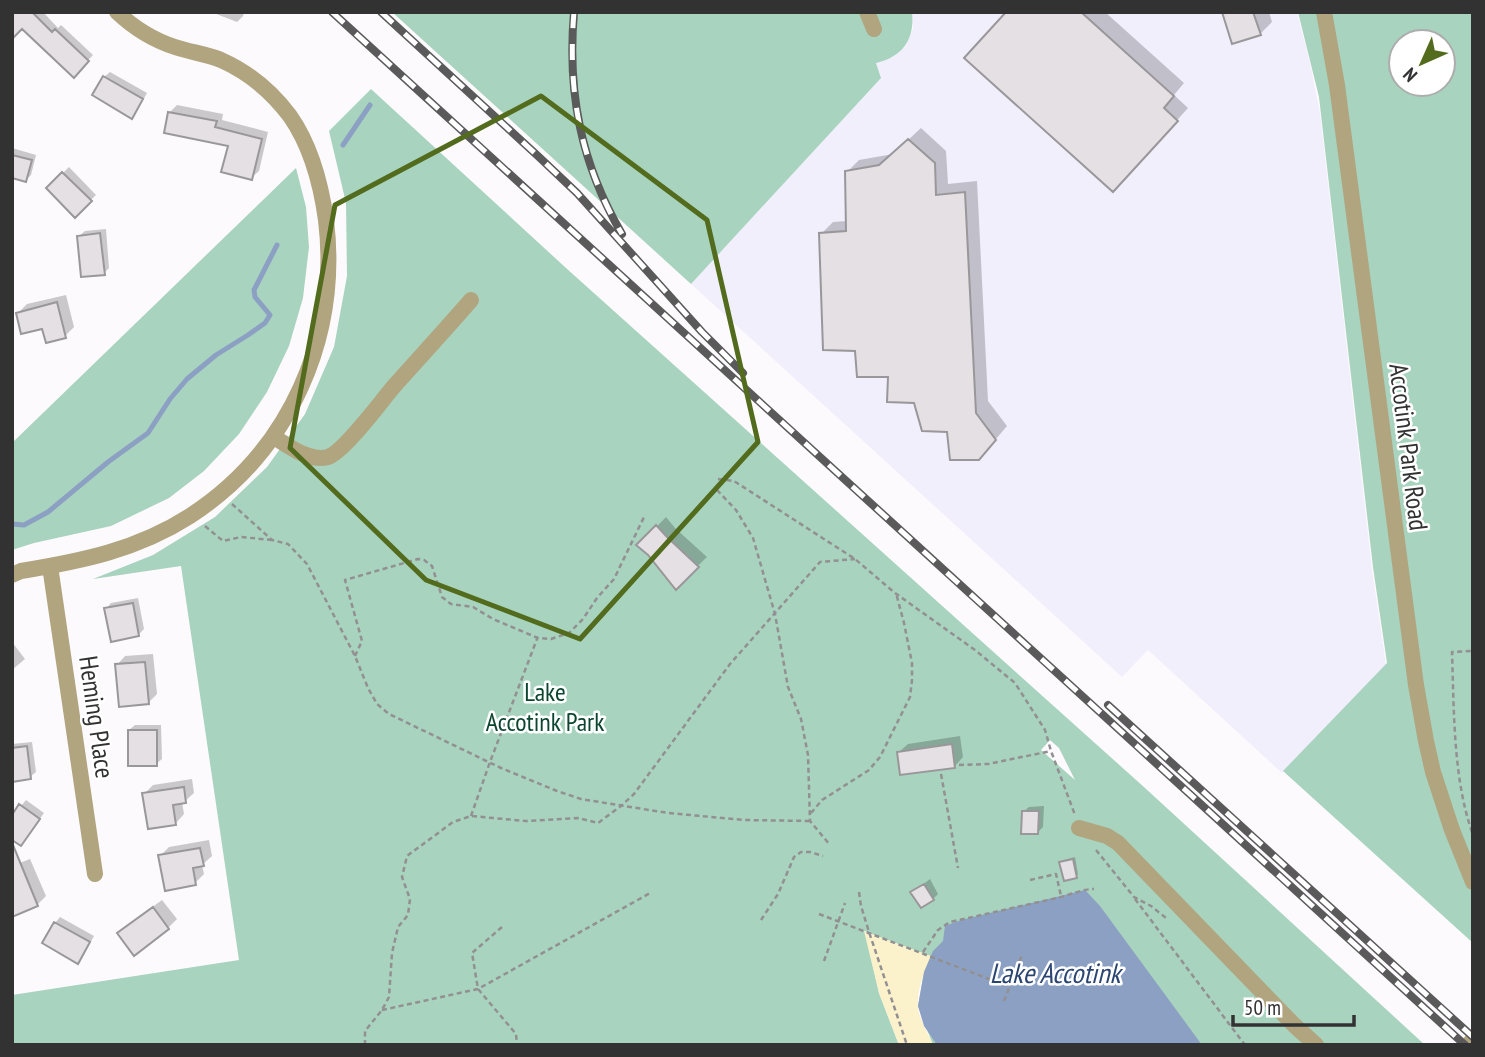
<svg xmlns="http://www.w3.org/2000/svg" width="1485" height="1057" font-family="'PT Sans Narrow',sans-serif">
<rect width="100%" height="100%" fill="#fdfafd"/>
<!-- industrial -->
<path fill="#f2effc" d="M912 12H1297L1310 63 1320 113 1372 569 1386 665 1282 773 1148 650 1122 677 691 284 880 78 876 62 894 56 906 45 913 29Z"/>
<!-- green -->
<path fill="#a8d3be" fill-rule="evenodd" d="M392 12H912C915 39 903 57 876 63L881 78 691 284Z
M1298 12H1473V943L1283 771 1387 663 1373 567 1319 97ZM1401 42H1443V84H1401Z
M371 89 566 268 1145 788 1425 1045H933L918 1006 924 972 865 931 879 993 899 1045H12V995L239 960 181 566 93 579 153 555 215 517 267 467 305 414 334 347 347 276 346 203 329 131ZM1050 740 1059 748 1075 780 1041 750Z
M296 168 306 207 309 247 303 298 289 346 267 392 239 434 204 471 169 498 111 526 34 543 12 550V443Z"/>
<!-- sand -->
<path fill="#fbf2cc" d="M864 931 931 956C925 969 916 992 918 1007 919 1019 928 1033 933 1045H899L879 993Z"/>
<!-- water -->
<path fill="#8ca0c3" d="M1085 890 1100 906 1202 1045H937L924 1026 918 1006 924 972 933 951 943 941 945 926 961 920Z"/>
<!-- shadow -->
<path fill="#0003" d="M12 12H43L58 28 61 25 93 55 74 75 22 27Z
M211 12H244L243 16 237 22Z
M1007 12H1105L1184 83 1174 95 1188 108 1125 178Z
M1223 12H1269L1272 22 1260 34Z
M110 72 147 93 137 111 131 117 104 77Z
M177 105 223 114 222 120 268 132 259 171 251 178 230 144 170 112Z
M921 128 946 151 948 184 977 181 988 401 1007 426 979 459 916 401 890 375 856 349 821 234 833 222 848 221 847 172 859 160 893 154Z
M12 148 36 155 31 175 26 180 12 177Z
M69 167 96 195 75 215 48 188Z
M106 229 109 268 104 273 79 236 85 231Z
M66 295 74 327 65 336 18 313 27 304Z
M666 517 675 528 707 557 676 587 649 554 639 545Z
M138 598 144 629 138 635 106 609 111 603Z
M12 642 25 659 12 670Z
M153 654 157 694 148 703 117 665 125 656Z
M135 725H161L162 759 156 764 129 730Z
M960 736 963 757 955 766 899 752 908 744Z
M32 742 36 772 30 777 12 780V744Z
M192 779 194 793 185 801 182 802 184 814 176 823 144 794 153 785Z
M26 800 44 813 26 838 21 806Z
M1044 806 1043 827 1038 832 1023 812 1029 807Z
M209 840 212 856 202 865 204 874 195 883 160 856 169 847Z
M1075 857 1078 874 1076 876 1061 862 1064 860Z
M30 859 46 896 37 905 12 866Z
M930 879 938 894 933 899 913 892Z
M162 900 177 919 168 928 128 925Z
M60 917 94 936 83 956 78 962 55 923Z"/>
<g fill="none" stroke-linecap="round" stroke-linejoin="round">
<!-- stream -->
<path stroke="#8ca0c3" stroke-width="5" d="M343 145 370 105
M12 524 24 525 48 512 108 462 148 433 170 399 187 379 216 355 248 335 265 323 270 315 255 297 254 290 277 245"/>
</g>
<!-- building -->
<path fill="#e4e0e4" stroke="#9a979a" stroke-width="2" d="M12 12H32L52 32 55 29 89 61 74 78 22 29 12 39Z
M1006 12H1081L1174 96 1164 108 1178 121 1113 192 964 58Z
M1222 12H1253L1261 35 1232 44Z
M103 76 143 99 132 119 92 95Z
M168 112 217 121 215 127 262 139 252 180 221 172 228 146 164 133Z
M908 139 935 163 936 195 965 192 976 413 996 440 979 460H950L947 432 922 431 914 403 887 402 888 377H857L855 351 823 350 819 233 846 231 845 171 879 165Z
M12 155 32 160 26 182 12 178Z
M62 172 92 201 75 218 46 188Z
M100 233 105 275 81 277 77 236Z
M57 302 66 338 46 343 42 329 21 334 16 313Z
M656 525 667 537 699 567 676 590 648 555 636 545Z
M133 603 139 636 111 642 104 608Z
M145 662 149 704 119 707 115 664Z
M128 730H157V766H128Z
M952 744 955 768 900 775 897 752Z
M27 746 31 779 12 782V748Z
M184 787 186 803 173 805 176 825 148 829 142 793Z
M19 804 40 819 21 846 12 840V815Z
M1022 811H1039L1038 834H1021Z
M13 845 38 906 12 917V846Z
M200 848 204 866 193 868 196 885 165 891 158 855Z
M1073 859 1077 878 1064 881 1059 862Z
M924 884 934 900 921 908 910 892Z
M153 907 169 929 134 956 117 933Z
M54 922 90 942 78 964 42 943Z"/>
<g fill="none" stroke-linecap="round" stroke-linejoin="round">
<!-- path -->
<path stroke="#929092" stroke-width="2.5" stroke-dasharray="5 3.5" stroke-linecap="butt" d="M718 479 734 481 855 559 895 593 975 650 1015 683 1045 730 1051 751 1075 815
M717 490 736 510 753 538 775 614 788 687 801 719 808 755 810 821 830 845
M232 504 272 540 288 544 307 564 355 656 368 688 377 704 389 714 501 768 557 791 581 799 668 813 745 820 810 821
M205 526 223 541 241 537 272 540
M355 656 362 641 345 580 418 559 424 560 432 566 442 597 451 604 473 607 493 619 538 638 551 639 569 633 583 619 597 598 614 579 645 515
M959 765 988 764 1051 751
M941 774 958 868
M811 813 822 800 869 770 880 757 910 697 912 680V663L904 623 896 593
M471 816 490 762 537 639
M1472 832C1453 778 1454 709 1452 652L1473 651
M1096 850 1134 897 1151 906 1166 918
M1030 880 1056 874 1061 896
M859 892 861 906 869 932 907 1045
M1135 899 1245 1045
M819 914 1010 987
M761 920 778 894 794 857 801 852H810L823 856
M502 927 472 953 478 989 516 1034 517 1045
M923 952 938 930 950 922C986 914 1021 906 1057 898 1070 895 1082 889 1094 889
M824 961 845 903
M1004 1001 1022 955
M382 1010 478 989 652 892
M365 1045V1031L382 1010 389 997 392 953 398 927 408 915 410 899 402 877 407 856 453 822 471 816 526 821 578 818 598 823 621 806 634 794 730 664 820 562 855 559"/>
<!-- minor -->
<path stroke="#b1a580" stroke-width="16" d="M867 12 874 29
M1324 12 1337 85 1416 685 1426 741 1433 772 1452 830 1473 882
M274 437C289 446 309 462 328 457 344 452 382 400 395 385 420 357 446 329 471 300
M50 566 95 874
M12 575 21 571C82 561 137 550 190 516 290 451 340 337 326 220 321 184 311 146 290 116 272 92 248 72 221 60 206 54 190 52 175 47 153 40 134 28 117 12
M1079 828 1107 836 1118 843 1294 1025 1316 1045
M1468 1045 1473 1040"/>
<!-- rail casing -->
<g stroke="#5b5a5b" stroke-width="8">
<path id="rail" d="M332 12 1465 1045
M381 12 539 157 577 193 702 332 743 373
M574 12C567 93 581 164 622 234
M1108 705 1473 1037"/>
</g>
<!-- rail -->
<use href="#rail" stroke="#fff" stroke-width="5" stroke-dasharray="16" stroke-linecap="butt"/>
</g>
<!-- marked area -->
<path fill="none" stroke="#526b1d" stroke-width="5" stroke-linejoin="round" d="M541 96 707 220 758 442 580 639 426 580 290 448 335 205Z"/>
<g text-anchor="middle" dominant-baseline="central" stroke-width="5" stroke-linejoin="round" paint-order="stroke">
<!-- street labels -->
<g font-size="26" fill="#333233" stroke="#fff">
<text transform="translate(1409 447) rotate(83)">Accotink Park Road</text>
<text transform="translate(97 717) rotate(82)">Heming Place</text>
</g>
<!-- park labels -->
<g font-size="26" fill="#0c4631" stroke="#fff">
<text x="545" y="691">Lake<tspan x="545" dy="30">Accotink Park</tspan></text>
</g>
<!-- water labels -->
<g font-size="28" font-style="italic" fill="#2b4573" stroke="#fff">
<text x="1055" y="972">Lake Accotink</text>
</g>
</g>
<!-- border -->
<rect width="1485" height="1057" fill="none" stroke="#333233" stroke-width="28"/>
<!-- north arrow -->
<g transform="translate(1422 63) rotate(225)"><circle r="33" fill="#ffffff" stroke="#adadad" stroke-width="2"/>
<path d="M0-5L12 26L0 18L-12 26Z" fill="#526b1d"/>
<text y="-10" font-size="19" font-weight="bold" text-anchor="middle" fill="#333233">N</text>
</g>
<!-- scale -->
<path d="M1233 1015v10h121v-10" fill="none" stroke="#333233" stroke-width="3.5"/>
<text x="1244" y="1015" font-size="21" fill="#333233" stroke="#ffffff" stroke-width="5" paint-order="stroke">50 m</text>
</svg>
